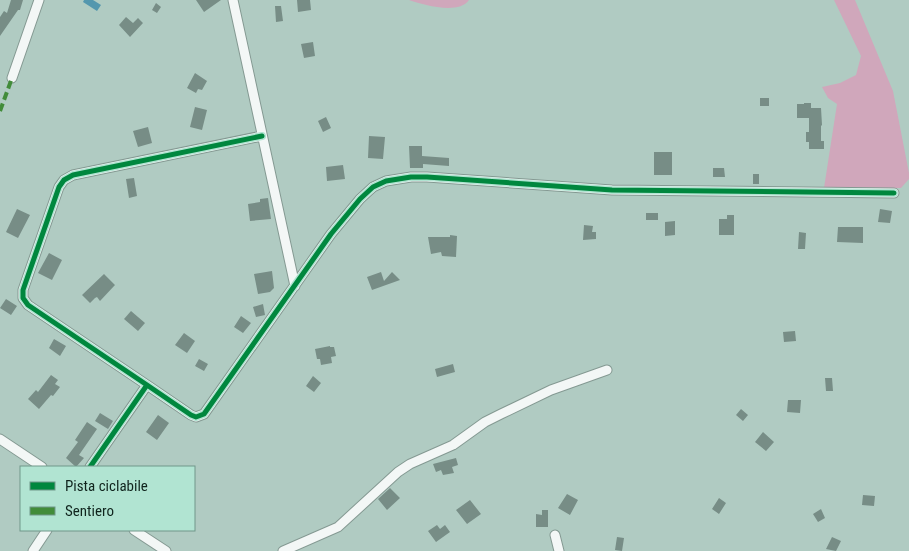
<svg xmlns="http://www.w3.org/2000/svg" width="909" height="551" font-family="'Roboto Condensed',sans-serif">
<rect width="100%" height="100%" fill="#b0cbc2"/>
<!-- green -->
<path fill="#d0a7bb" d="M409 0H469C459 15 423 5 409 0Z
M834 0H855L893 91 909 173V179L901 188H824L837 104 828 98 822 87 840 83 856 75 861 56Z"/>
<!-- water -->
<path fill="#5497ae" d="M84 0H93L101 5 97 11 83 2Z"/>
<!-- building -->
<path fill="#778d86" d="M11 0H23L20 10H18L0 36V17L4 11 7 13Z
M196 0H221L204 12Z
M297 0H310L311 10 298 12Z
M156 3 161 7 157 13 152 10Z
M275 6H281L283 21 276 22Z
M126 17 133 23 138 18 143 23 130 37 119 25Z
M313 42 315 56 304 58 301 44Z
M195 73 207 81 202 90 198 89 196 93 187 88Z
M760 98H769V106H760Z
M804 103H811V108H821L822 125 821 126V141H824V149H809V142H806V132H809V118H797V104H804Z
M195 107 207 110 202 130 190 127Z
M326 117 331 128 323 132 318 121Z
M148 127 152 143 138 147 133 131Z
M369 136 385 137 383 159 368 158Z
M409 146H422V156L449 158V166L423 164V168H410Z
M654 152H672V175H654Z
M343 165 345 179 327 181 326 167Z
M713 168H724L725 177H713Z
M753 174H759V184H753Z
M134 178 137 196 129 198 126 179Z
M268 198 271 219 250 221 248 204 260 202V199Z
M17 209 30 215 18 238 6 232Z
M880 209 892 211 890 223 878 222Z
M646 213H658V220H646Z
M727 215H734V235H719V219H727Z
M675 221V235L665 236V222Z
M584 225 593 226 592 232H596V239L583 240Z
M838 227H863V243L837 242Z
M799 232 806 233 805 249H798Z
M450 235 457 236 456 257 442 256 441 252 431 254 428 237H450Z
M49 253 62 260 52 280 38 273Z
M272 271 274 288 270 292 258 294 254 274Z
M381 272 384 281 392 272 400 280 372 290 367 277Z
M104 274 115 285 100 301 97 297 95 298 90 303 82 295Z
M6 299 17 306 11 315 0 308Z
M263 304 265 315 256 317 253 307Z
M131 311 145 323 138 331 124 319Z
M241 316 251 323 243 333 234 327Z
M795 331 796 341 784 342 783 332Z
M184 333 195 341 187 353 175 345Z
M54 339 66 346 60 356 49 348Z
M330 346V347H334L336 356 331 357 332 363 321 365 320 359H317L315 349Z
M199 359 208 364 204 371 195 366Z
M453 364 455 372 437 377 435 369Z
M51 375 58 380 55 384 60 387 53 396 51 395 39 409 28 399 36 390 38 392Z
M313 376 321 383 314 392 306 386Z
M825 378H832L833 391H826Z
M788 400H801L800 413 787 412Z
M741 409 748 415 743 421 736 415Z
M100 413 113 421 108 429 95 421Z
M158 415 169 423 157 440 146 432Z
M87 422 97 429 79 455 84 458 76 467 66 458 78 442 75 440Z
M763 432 774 442 766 451 755 442Z
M456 458 458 465 452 467 454 473 443 475 441 470 436 472 433 464Z
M390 488 400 498 387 510 378 499Z
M567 494 578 500 570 515 558 508Z
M863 495 875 496 874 506 862 505Z
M719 498 726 503 719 514 712 509Z
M470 500 481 514 467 524 456 510Z
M821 509 825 518 818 522 813 514Z
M542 510H548V527H536V514L542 515Z
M437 525 440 529 445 525 450 532 436 542 428 531Z
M617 537 624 538 622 551 615 550Z
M832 537 841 541 836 551 826 549Z"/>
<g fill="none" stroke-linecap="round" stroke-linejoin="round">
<!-- minor casing -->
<g stroke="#849992" stroke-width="11">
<path id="minor" d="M233 0 295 286
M12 78 39 0
M147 385 28 305 23 298V290L59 187 64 180 73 175 262 136
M0 439 42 467
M90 467 147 385 191 415 196 417 204 414 331 234 360 199 373 187 386 181 411 177H427L612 190 894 193
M134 530 166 551
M555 535 559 551
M33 551 47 530
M283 551 338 527 398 472 410 464 453 445 485 422 501 414 551 390 607 370"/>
</g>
<!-- minor -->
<use href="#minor" stroke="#f3f7f6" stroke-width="9"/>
<!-- quiet -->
<path stroke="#428c3a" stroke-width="4" stroke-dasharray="8 4" stroke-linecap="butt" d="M0 111 12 78"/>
<!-- cycleway casing -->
<g stroke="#b1e4d2" stroke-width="8">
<path id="cycleway" d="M147 385 28 305 23 298V290L59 187 64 180 73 175 262 136
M90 467 147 385 191 415 196 417 204 414 331 234 360 199 373 187 386 181 411 177H427L612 190 894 193"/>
</g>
<!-- cycleway -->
<use href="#cycleway" stroke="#00873e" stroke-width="5"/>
</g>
<!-- legend -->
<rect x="20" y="466" width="175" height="65" fill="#b1e4d2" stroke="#71978a"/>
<rect x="30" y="482" width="25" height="8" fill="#00873e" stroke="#71978a"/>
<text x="65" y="491" font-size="15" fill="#10241d">Pista ciclabile</text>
<rect x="30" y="507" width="25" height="8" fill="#428c3a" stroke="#71978a"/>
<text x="65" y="516" font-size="15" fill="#10241d">Sentiero</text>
</svg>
